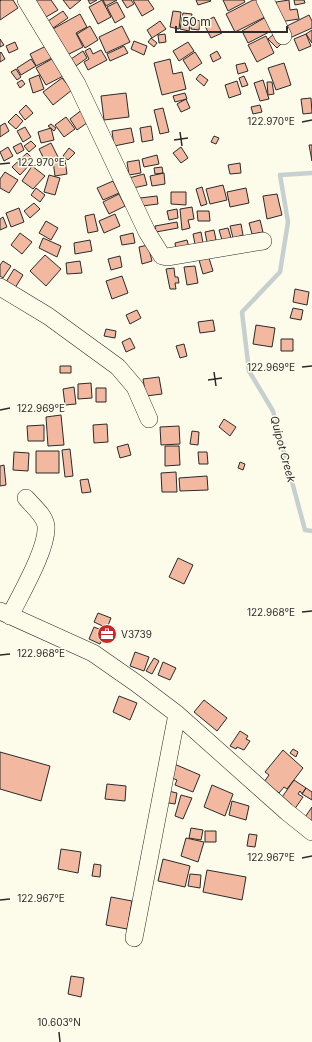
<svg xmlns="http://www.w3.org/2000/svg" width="312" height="1042" font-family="Inter,sans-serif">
<rect width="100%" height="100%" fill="#fdfbea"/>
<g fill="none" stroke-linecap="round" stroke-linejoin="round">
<!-- stream -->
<path stroke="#c7d0d0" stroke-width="4.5" d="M312 173 280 175 288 222 280 272 242 312 249 371 273 411 305 530 312 531"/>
</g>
<!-- building -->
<path fill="#f2b8a0" stroke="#2b2b2b" d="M1 0H13L18 8 0 20V1Z
M35 0H51L58 10 46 17Z
M63 0H81L70 9Z
M88 0H97L90 4Z
M102 0 111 17 98 24 89 7Z
M103 0H117L106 6Z
M122 0H131L134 4 127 8Z
M133 0H148L154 9 142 16Z
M196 0H210L211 1 198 5Z
M223 0H244L245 2 228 11Z
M253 0H259L267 16 235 32 226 14Z
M289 0 290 10 297 9 299 19 279 22 276 2Z
M294 0H304L305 3 295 5Z
M117 2 125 17 115 23 107 7Z
M63 11 68 18 53 28 48 21Z
M173 11 181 12 179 29 170 27Z
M183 13 192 14 189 31 180 29Z
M80 14 87 27 76 33 83 47 65 56 51 30Z
M309 15 312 21V28L292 37 287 26Z
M214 17 222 33 211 38 203 22Z
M266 17 273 30 248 43 242 31Z
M192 19 200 21 199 30 191 29Z
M160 21 166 29 152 38 147 30Z
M90 26 98 40 85 48 77 34Z
M122 26 130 42 106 53 99 37Z
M312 30V43L306 34Z
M165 34 166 42 159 43 158 35Z
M274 34 282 43 277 48 268 39Z
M306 34 311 46 299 51 294 39Z
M266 36 274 53 257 62 248 45Z
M151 38 157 43 154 47 148 42Z
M0 39 4 45 0 47Z
M134 41 147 46 144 55 131 49Z
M15 42 18 49 9 53 6 46Z
M188 42 194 51 179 61 173 51Z
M50 44 56 56 36 66 30 54Z
M124 46 128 53 110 61 107 54Z
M90 48 93 54 101 50 107 60 88 70 84 62 89 59 85 51Z
M83 51 87 58 76 66 71 59Z
M217 51 221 58 213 62 210 55Z
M1 52 5 59 0 62V53Z
M195 52 202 63 190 71 183 60Z
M57 56 67 74 46 85 36 68Z
M31 59 36 66 21 75 17 68Z
M170 59 173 74 182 72 186 89 162 95 154 63Z
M245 63 248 71 238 74 236 65Z
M284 63 291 85 276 90 268 68Z
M16 69 21 77 17 80 11 72Z
M200 74 208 80 204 86 196 79Z
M39 75 44 89 33 93 29 79Z
M244 76 248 85 242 87 239 78Z
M62 78 72 90 53 105 43 92Z
M22 80 25 84 20 88 17 83Z
M263 80 269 99 260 101 254 83Z
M237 81 241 94 229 98 225 85Z
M267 82H272L274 94 268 95Z
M126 93 129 117 104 120 101 96Z
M185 93 187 99 175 102 173 96Z
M311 98 312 113 303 114 301 99Z
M186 99 190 108 181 112 177 104Z
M26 105 33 113 25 120 19 112Z
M260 105 262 112 253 114 251 107Z
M163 108 169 132 160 134 154 110Z
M83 109 91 120 77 130 70 119Z
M16 114 23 121 16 129 8 122Z
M66 117 75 129 64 137 55 125Z
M5 123 9 131 0 137V126Z
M51 124 56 128 54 131 48 126Z
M151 126 153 140 142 142 140 128Z
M25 127 31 137 23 142 17 131Z
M51 128 54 140 41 143 38 132Z
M131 128 134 142 114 146 112 131Z
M214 136 219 138 216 144 211 142Z
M31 141 36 146 29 152 24 146Z
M21 143 24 150 17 154 13 147Z
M51 143 58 157 46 163 39 149Z
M309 145H312V161Z
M8 147 13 156 4 161 0 152Z
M181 147 188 158 181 163 173 153Z
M69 148 75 153 68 160 63 156Z
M27 153 34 160 20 175 12 167Z
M157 155 159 164 144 167 142 159Z
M65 160 67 174 55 176 53 161Z
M139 160 141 173 129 175 127 162Z
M240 163 241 173 230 174 228 165Z
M32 166 45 176 33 189 22 181Z
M162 167 163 173 155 174 154 168Z
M5 172 18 180 9 193 0 188V179Z
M164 173 165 184 152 186 150 176Z
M144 174 147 185 133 188 129 178Z
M49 175 60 178 55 195 44 192Z
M113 181 119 193 103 200 97 188Z
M223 185 227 200 210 204 206 189Z
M202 187 207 204 201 206 196 189Z
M36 188 45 195 40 202 31 195Z
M246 188 249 203 230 207 227 192Z
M171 192H186V205L171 204Z
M119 194 125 206 109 214 103 202Z
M277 194 282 215 267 219 263 196Z
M157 196 158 204 142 206 140 198Z
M34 203 40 209 30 218 24 211Z
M192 207 194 219 188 220 190 228 182 230 180 209Z
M19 208 24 222 11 227 6 213Z
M177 209 178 218 169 220 167 211Z
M197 211H209L210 221H198Z
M94 214 98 231 88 233 85 216Z
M115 214 120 226 104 233 99 221Z
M3 217 7 227 0 230V219Z
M260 220 263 232 252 234 249 223Z
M46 221 58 228 51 240 39 233Z
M177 222 178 228 156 232 155 226Z
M241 224 243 235 233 238 230 226Z
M228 228 231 238 222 240 219 230Z
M214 230 216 240 207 242 205 232Z
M201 232 203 243 195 244 193 234Z
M20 233 32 242 22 254 11 245Z
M133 233 135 243 122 245 120 236Z
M43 238 61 246 57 257 39 248Z
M90 240 92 251 75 254 74 243Z
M187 240 189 247 176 250 175 243Z
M148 245 152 261 142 264 139 247Z
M45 255 61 269 46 286 30 271Z
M120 256 122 267 111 270 108 259Z
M209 258 213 271 203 274 199 260Z
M3 261 11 266 3 278 0 276V265Z
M80 261 82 273 67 274 66 263Z
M195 266 198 283 187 285 184 267Z
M174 268 175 277H178L179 283H175L176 289H170L166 269Z
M14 269 23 275 15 288 6 282Z
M122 276 128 293 112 299 106 281Z
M295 289 309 292 307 305 293 302Z
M293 308 303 310 301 320 290 318Z
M137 310 141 318 130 324 126 315Z
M213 320 215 331 200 333 198 322Z
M256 325 275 328 272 347 253 344Z
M106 329 116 331 115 338 104 336Z
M130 338 135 348 126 352 122 342Z
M281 339H293V351H281Z
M184 344 187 356 180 358 176 346Z
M60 366H71V373H60Z
M159 377 162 394 146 396 143 379Z
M91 383 92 398 78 399V384Z
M74 387 76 404 65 405 63 389Z
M96 388H106V402H96Z
M61 415 64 445 48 446 46 417Z
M224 419 236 427 230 436 219 427Z
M107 424 108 442 94 443 93 425Z
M44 425V441H28L27 426Z
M179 426 180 444 161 445 160 427Z
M192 431 199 432 198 445 190 444Z
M128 444 131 455 120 458 117 447Z
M165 446H179L180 465 165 466Z
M70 449 73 476 65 477 62 450Z
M36 451H59V473H36Z
M14 452 29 453 28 471 13 470Z
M198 452H207L208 464H199Z
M240 462 245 464 243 470 238 468Z
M4 465 6 485 0 486V466Z
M176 472 177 492H162L161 473Z
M207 476 208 490 180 491 179 478Z
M88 479 91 492 82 493 80 480Z
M178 558 193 565 184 584 169 577Z
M98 613 111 618 107 628 94 622Z
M94 627 106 632 100 644 89 639Z
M135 652 149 657 144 671 130 666Z
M154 658 159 661 152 674 146 671Z
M163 662 176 668 170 680 158 675Z
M119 696 137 703 130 720 113 712Z
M204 700 227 718 217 731 194 712Z
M240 731 248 736 246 739 250 741 244 750 237 747 236 749 230 746Z
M293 749 298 752 296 757 290 753Z
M283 750 303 768 287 789 284 787 279 793 264 782 269 775 265 772Z
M0 752 50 766 41 801 0 789Z
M172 763 200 775 193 792 175 785 177 780 167 776Z
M294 780 306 788 302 794 300 791 298 794 303 797 294 810 280 800Z
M107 784 126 786 125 801 105 799Z
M212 785 233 794 225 816 204 807Z
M306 788 312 792V800L302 794Z
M164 790 177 793 175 804 163 802Z
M181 795 192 798 183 819 175 816Z
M232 801 249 806 246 820 229 815Z
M312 807V826L303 820Z
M191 828 203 830 201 840 189 838Z
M205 831H216V842H205Z
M249 834 257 835 255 847 247 846Z
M186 838 204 842 198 862 181 856Z
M61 849 81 852 78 873 58 869Z
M163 859 190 866 185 887 158 881Z
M94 864 101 865 100 877 92 876Z
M207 870 246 877 242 900 203 892Z
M190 874 201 875 200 888 188 886Z
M111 897 132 901 127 929 106 925Z
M71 976 84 978 81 997 68 994Z"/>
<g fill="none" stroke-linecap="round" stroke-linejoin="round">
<!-- minor casing -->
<g stroke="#2b2b2b" stroke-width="18">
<path id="minor" d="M26 0 77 84 147 232 162 256 167 257 263 241
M265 0 283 36
M0 287 48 316 118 367 135 387 149 419
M0 611 93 653 136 683 177 714 287 812 312 832
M10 616C20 595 48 548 46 526 45 516 33 506 26 498
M134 938 177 714"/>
</g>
<!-- minor -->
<use href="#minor" stroke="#fdfbea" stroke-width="17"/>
</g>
<!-- ticks -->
<path fill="none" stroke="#2b2b2b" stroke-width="1.5" d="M302 122 312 120M180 132 182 146M174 140 188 138M0 164 10 163M302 367 312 366M214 372 216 386M208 380 222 378M0 410 10 408M302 612 312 611M0 655 10 654M302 858 312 856M0 900 10 899M59 1032 60 1042"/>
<!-- icons -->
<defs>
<g id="office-disc" transform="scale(1)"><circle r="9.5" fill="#c62828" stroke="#fdfbea"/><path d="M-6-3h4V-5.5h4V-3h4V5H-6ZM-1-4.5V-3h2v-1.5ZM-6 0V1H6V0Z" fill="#fff"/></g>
</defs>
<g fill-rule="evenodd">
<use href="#office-disc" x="107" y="634"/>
</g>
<g text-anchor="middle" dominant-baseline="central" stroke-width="3" stroke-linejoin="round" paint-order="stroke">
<!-- poi labels -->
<g font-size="10" fill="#2b2b2b" stroke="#fdfbea" text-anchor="start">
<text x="121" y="634">V3739</text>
</g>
<!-- water labels -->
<g font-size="11" font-style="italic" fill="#2b2b2b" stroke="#fdfbea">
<text transform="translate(283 449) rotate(75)">Quipot Creek</text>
</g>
</g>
<g font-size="10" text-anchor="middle" fill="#2b2b2b" stroke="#fdfbea" stroke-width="3" stroke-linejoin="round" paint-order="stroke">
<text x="271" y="125">122.970°E</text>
<text x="41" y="166">122.970°E</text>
<text x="271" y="371">122.969°E</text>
<text x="41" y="412">122.969°E</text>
<text x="271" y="616">122.968°E</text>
<text x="41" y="657">122.968°E</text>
<text x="271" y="861">122.967°E</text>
<text x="41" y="902">122.967°E</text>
<text x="59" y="1026">10.603°N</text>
</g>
<!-- scale -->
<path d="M176 26v6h111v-6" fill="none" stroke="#2b2b2b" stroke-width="2"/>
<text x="182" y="26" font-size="12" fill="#2b2b2b" stroke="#fdfbea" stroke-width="3" paint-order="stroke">50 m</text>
</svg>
